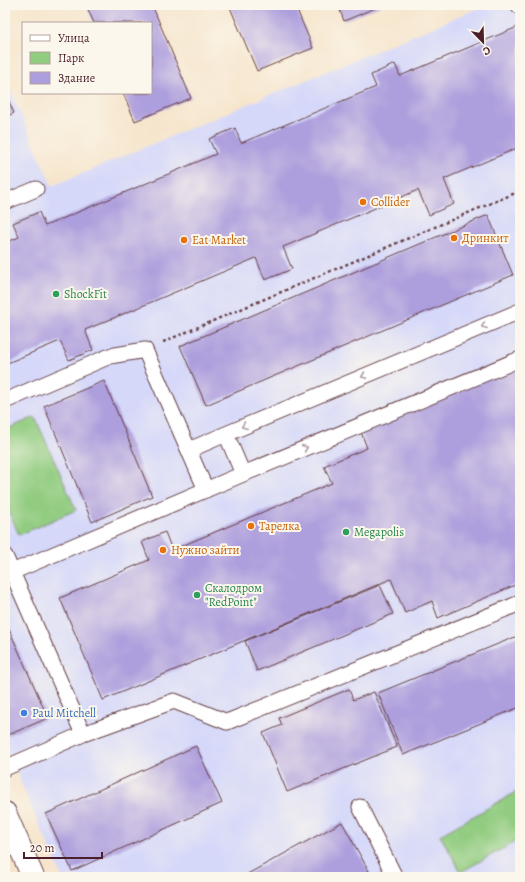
<svg xmlns="http://www.w3.org/2000/svg" width="525" height="882" font-family="Alegreya,serif">
<rect width="100%" height="100%" fill="#fbf7ec"/>
<filter id="ink" filterUnits="userSpaceOnUse"><feTurbulence type="fractalNoise" baseFrequency=".025" numOctaves="2"/><feDisplacementMap in="SourceGraphic" scale="8" xChannelSelector="R" yChannelSelector="G"/><feConvolveMatrix kernelMatrix="1 2 1 2 8 2 1 2 1" color-interpolation-filters="sRGB"/></filter>
<filter id="wash" filterUnits="userSpaceOnUse"><feTurbulence type="fractalNoise" baseFrequency=".012" numOctaves="4" result="noise"/><feDisplacementMap in="SourceGraphic" scale="16" xChannelSelector="R" yChannelSelector="G"/><feGaussianBlur stdDeviation="0.9" result="paint"/><feColorMatrix in="noise" values="0 0 0 0 0 0 0 0 0 0 0 0 0 0 0 0 0 1.4 0 .05"/><feComposite in="paint" operator="in"/></filter>
<g filter="url(#wash)">
<rect width="100%" height="100%" fill="#f6e5cc"/>
<!-- built -->
<path fill="#d5d8f9" d="M486 5H520V877H62L5 746V95L11 92 52 186Z"/>
<!-- green -->
<path fill="#91cc80" stroke="#6e7656" d="M35 417 76 510 19 535 5 503V430Z
M520 790V839L461 872 440 835Z"/>
<g id="blocks">
<!-- building -->
<path fill="#ad9edd" d="M86 5H152L191 98 135 121 123 93H151V23H94Z
M229 5H295L313 48 257 71Z
M338 5H382L344 21Z
M520 26V147L444 179 454 204 429 215 418 190 283 247 292 269 265 280 256 258 85 330 93 350 69 360 60 341 5 364V243L19 237 13 223 39 212 45 226 216 154 209 139 235 128 241 143 376 87 371 75 395 64 400 76Z
M7 97 14 113 5 117V98Z
M488 215 513 275 206 405 180 346Z
M520 365V583L438 618 432 601 405 613 391 579 103 700 60 598 149 560 142 542 165 532 172 550 332 483 324 466 367 448 361 432Z
M104 381 152 496 92 522 44 406Z
M380 585 393 614 257 671 245 641Z
M5 620 48 718 8 735 5 728Z
M520 635V707L403 755 378 693Z
M349 689 353 700 374 692 397 747 287 792 263 733 282 725 279 718Z
M196 746 222 803 72 871 46 814Z
M342 822 372 877H242Z"/>
</g>
</g>
<g filter="url(#ink)">
<use href="#blocks" fill-opacity="0" stroke="#643d43" stroke-width="1"/>
<g fill="none" stroke-linecap="round" stroke-linejoin="round">
<!-- lane casing -->
<g stroke="#643d43" stroke-width="17">
<path id="lane" d="M519 6 520 5
M5 202 36 189
M520 311 226 434 243 474 520 359
M5 401 110 356 145 350 206 490
M189 450 226 434
M5 556 83 734 174 701 227 722 520 603
M12 572 243 474
M5 768 83 734
M360 807 395 877"/>
</g>
<!-- secondary casing -->
<g stroke="#643d43" stroke-width="24">
<path id="secondary" d="M5 813 33 877"/>
</g>
<!-- path -->
<path stroke="#643d43" stroke-width="2.5" stroke-dasharray="3 3" stroke-linecap="butt" d="M163 342 520 191"/>
<!-- lane -->
<use href="#lane" stroke="#fff" stroke-width="15"/>
<!-- secondary -->
<use href="#secondary" stroke="#fff" stroke-width="22"/>
</g>
<!-- one-way arrows -->
<defs><path id="oneway-chevron" d="M-2-3.5L2.5 0L-2 3.5" fill="none" stroke-width="1.6" stroke-linecap="round" stroke-linejoin="round"/></defs>
<g stroke="#ae9aa0">
<use href="#oneway-chevron" transform="translate(484 326) rotate(157)"/>
<use href="#oneway-chevron" transform="translate(364 376) rotate(157)"/>
<use href="#oneway-chevron" transform="translate(244 426) rotate(157)"/>
<use href="#oneway-chevron" transform="translate(305 448) rotate(-23)"/>
</g>
</g>
<!-- markers -->
<g fill="#e8710a" stroke="#fbf7ec" stroke-width="1.5">
<circle cx="363" cy="202" r="4"/>
<circle cx="454" cy="238" r="4"/>
<circle cx="184" cy="240" r="4"/>
<circle cx="251" cy="526" r="4"/>
<circle cx="163" cy="550" r="4"/>
</g>
<g fill="#2e9e5b" stroke="#fbf7ec" stroke-width="1.5">
<circle cx="56" cy="294" r="4"/>
<circle cx="346" cy="532" r="4"/>
<circle cx="197" cy="595" r="4"/>
</g>
<circle fill="#3f7fe0" stroke="#fbf7ec" stroke-width="1.5" cx="24" cy="713" r="4"/>
<g text-anchor="middle" dominant-baseline="central" stroke-width="4" stroke-linejoin="round" paint-order="stroke">
<!-- food labels -->
<g font-size="12" fill="#c56008" stroke="#fbf7ec" text-anchor="start">
<text x="371" y="202">Collider</text>
<text x="462" y="238">Дринкит</text>
<text x="192" y="240">Eat Market</text>
<text x="259" y="526">Тарелка</text>
<text x="171" y="550">Нужно зайти</text>
</g>
<!-- leisure labels -->
<g font-size="12" fill="#27864d" stroke="#fbf7ec" text-anchor="start">
<text x="64" y="294">ShockFit</text>
<text x="354" y="532">Megapolis</text>
<text x="205" y="588">Скалодром<tspan x="205" dy="14">"RedPoint"</tspan></text>
</g>
<!-- shop labels -->
<g font-size="12" fill="#366cbe" stroke="#fbf7ec" text-anchor="start">
<text x="32" y="713">Paul Mitchell</text>
</g>
</g>
<!-- margin -->
<rect width="525" height="882" fill="none" stroke="#fbf7ec" stroke-width="20"/>
<!-- legend -->
<rect x="22" y="22" width="130" height="72" fill="#fbf7ec" stroke="#b4a19f"/>
<rect x="30" y="35" width="20" height="6" fill="#ffffff" stroke="#b4a19f"/>
<text x="58" y="42" font-size="12" fill="#4a1f2b">Улица</text>
<rect x="30" y="52" width="20" height="12" fill="#91cc80" stroke="#b4a19f"/>
<text x="58" y="62" font-size="12" fill="#4a1f2b">Парк</text>
<rect x="30" y="72" width="20" height="12" fill="#ad9edd" stroke="#b4a19f"/>
<text x="58" y="82" font-size="12" fill="#4a1f2b">Здание</text>
<!-- north arrow -->
<g transform="translate(483 42) rotate(157)" stroke="#fbf7ec" stroke-width="3" paint-order="stroke">
<path d="M0-3L7 15L0 10L-7 15Z" fill="#4a1f2b"/>
<text y="-6" font-size="11" font-weight="bold" text-anchor="middle" fill="#4a1f2b">С</text>
</g>
<!-- scale -->
<path d="M24 852v6h78v-6" fill="none" stroke="#4a1f2b" stroke-width="2"/>
<text x="30" y="852" font-size="12" fill="#4a1f2b" stroke="#fbf7ec" stroke-width="3" paint-order="stroke">20 m</text>
</svg>
